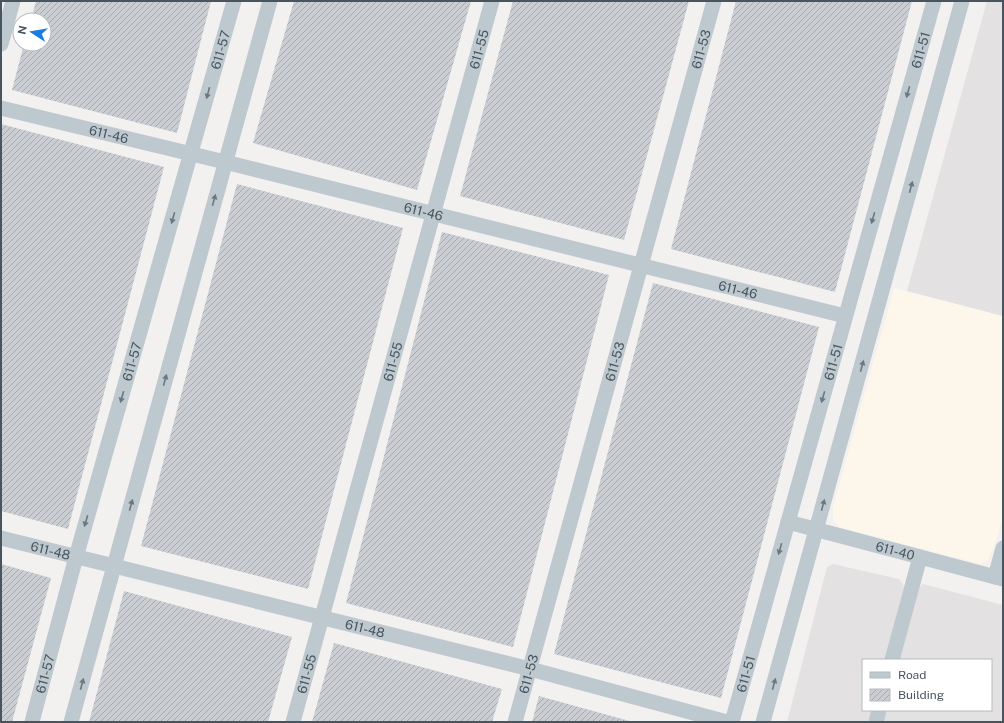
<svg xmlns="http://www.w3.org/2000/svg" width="1004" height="723" font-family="'Public Sans',sans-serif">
<defs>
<pattern id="building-hatch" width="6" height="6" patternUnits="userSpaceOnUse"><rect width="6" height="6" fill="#caced3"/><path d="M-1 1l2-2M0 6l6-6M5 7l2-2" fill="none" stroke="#a6aaae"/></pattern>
</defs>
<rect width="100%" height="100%" fill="#f3f0f0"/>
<!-- commercial -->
<path fill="#fcf6eb" d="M894 288 1003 316V517L994 547 987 561 980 564 839 527 833 520V507Z"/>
<!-- education -->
<path fill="#e4e1e2" d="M987 1H1003V316L907 291Z
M833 564 899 579 904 586 885 660H863V710H872L869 722H787L827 567Z
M923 584 1003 605V722H883L886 710H991V660H899L917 589Z"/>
<!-- building -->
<path fill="url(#building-hatch)" d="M36 1H211L177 133 12 90 24 44H44V20H31Z
M294 1H471L417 190 253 143Z
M513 1H689L624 240 460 196Z
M736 1H912L835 292 671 249Z
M1 124 164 167 68 529 1 511Z
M237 184 403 228 308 589 141 546Z
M442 232 609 275 513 647 346 603Z
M653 283 819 327 721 698 554 654Z
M1 564 51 578 12 722H1Z
M124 591 292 637 268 722H89Z
M334 643 502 689 492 722H312Z
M539 696 633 722H532Z"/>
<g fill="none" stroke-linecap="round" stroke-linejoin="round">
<!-- minor -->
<g stroke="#bec8cf" stroke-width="15">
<path d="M1 44 13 1"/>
<path id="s1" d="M1 108 225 162 845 316"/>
<path id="s2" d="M788 522 1003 579"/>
<path id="s3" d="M1 538 530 669 727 722"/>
<path d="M995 577 1003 548"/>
<path d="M892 660 920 557"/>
<path id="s4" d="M32 722 76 557 234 1"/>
<path d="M71 722 270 1"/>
<path id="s5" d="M293 722 492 1"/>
<path id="s6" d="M515 722 714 1"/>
<path id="s7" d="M732 722 934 1"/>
<path d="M763 722 962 1"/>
<path d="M876 722 879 710"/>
</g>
</g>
<!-- one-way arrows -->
<defs><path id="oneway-solid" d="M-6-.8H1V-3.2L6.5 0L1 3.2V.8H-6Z"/></defs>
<g fill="#6b7880">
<use href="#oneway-solid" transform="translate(908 92) rotate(106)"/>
<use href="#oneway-solid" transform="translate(208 93) rotate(105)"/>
<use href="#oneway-solid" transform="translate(911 187) rotate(-75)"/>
<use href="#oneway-solid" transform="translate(214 200) rotate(-75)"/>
<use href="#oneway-solid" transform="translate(173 218) rotate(106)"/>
<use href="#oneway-solid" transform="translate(873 218) rotate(106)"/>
<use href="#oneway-solid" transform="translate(862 366) rotate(-75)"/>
<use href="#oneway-solid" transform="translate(165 380) rotate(-75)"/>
<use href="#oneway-solid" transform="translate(122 397) rotate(106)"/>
<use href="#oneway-solid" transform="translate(823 397) rotate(106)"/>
<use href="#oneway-solid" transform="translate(131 505) rotate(-75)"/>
<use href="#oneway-solid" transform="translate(823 505) rotate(-75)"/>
<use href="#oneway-solid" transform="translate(86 521) rotate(106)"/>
<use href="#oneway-solid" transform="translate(780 549) rotate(106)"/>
<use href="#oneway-solid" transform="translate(82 684) rotate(-75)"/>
<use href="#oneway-solid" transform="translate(774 684) rotate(-75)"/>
</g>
<g text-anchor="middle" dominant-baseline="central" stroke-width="3.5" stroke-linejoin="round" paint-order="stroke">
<!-- street labels -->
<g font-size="13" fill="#48555e" stroke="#fff">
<text stroke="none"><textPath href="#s5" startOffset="698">611-55</textPath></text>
<text stroke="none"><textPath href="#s6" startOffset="698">611-53</textPath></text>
<text stroke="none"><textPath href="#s4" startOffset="698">611-57</textPath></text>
<text stroke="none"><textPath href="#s7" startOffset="698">611-51</textPath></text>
<text stroke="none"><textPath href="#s1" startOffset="111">611-46</textPath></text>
<text stroke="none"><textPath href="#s1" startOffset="435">611-46</textPath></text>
<text stroke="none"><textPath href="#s1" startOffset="759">611-46</textPath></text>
<text stroke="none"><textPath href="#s4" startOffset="374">611-57</textPath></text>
<text stroke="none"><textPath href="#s5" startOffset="374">611-55</textPath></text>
<text stroke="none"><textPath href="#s6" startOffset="374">611-53</textPath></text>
<text stroke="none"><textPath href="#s7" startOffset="374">611-51</textPath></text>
<text stroke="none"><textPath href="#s3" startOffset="51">611-48</textPath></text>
<text stroke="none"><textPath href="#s2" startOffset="111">611-40</textPath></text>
<text stroke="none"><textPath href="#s3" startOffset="375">611-48</textPath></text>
<text stroke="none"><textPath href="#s4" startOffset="50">611-57</textPath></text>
<text stroke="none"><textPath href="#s7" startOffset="50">611-51</textPath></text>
<text stroke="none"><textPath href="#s5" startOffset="50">611-55</textPath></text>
<text stroke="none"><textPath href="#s6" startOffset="50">611-53</textPath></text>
</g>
</g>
<!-- border -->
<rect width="1004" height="723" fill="none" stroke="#48555e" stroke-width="4"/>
<!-- legend -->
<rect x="862" y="659" width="130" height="52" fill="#ffffff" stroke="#b6bbbf"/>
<rect x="870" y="672" width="20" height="6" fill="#bec8cf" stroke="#b6bbbf"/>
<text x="898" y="679" font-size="12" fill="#48555e">Road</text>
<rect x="870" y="689" width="20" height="12" fill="url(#building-hatch)" stroke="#b6bbbf"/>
<text x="898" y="699" font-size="12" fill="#48555e">Building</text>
<!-- north arrow -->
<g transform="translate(32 32) rotate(282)"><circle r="19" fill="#ffffff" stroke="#b6bbbf"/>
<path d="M0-3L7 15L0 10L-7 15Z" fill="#1b7ce2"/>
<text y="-6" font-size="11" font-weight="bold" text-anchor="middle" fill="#48555e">N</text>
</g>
</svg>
